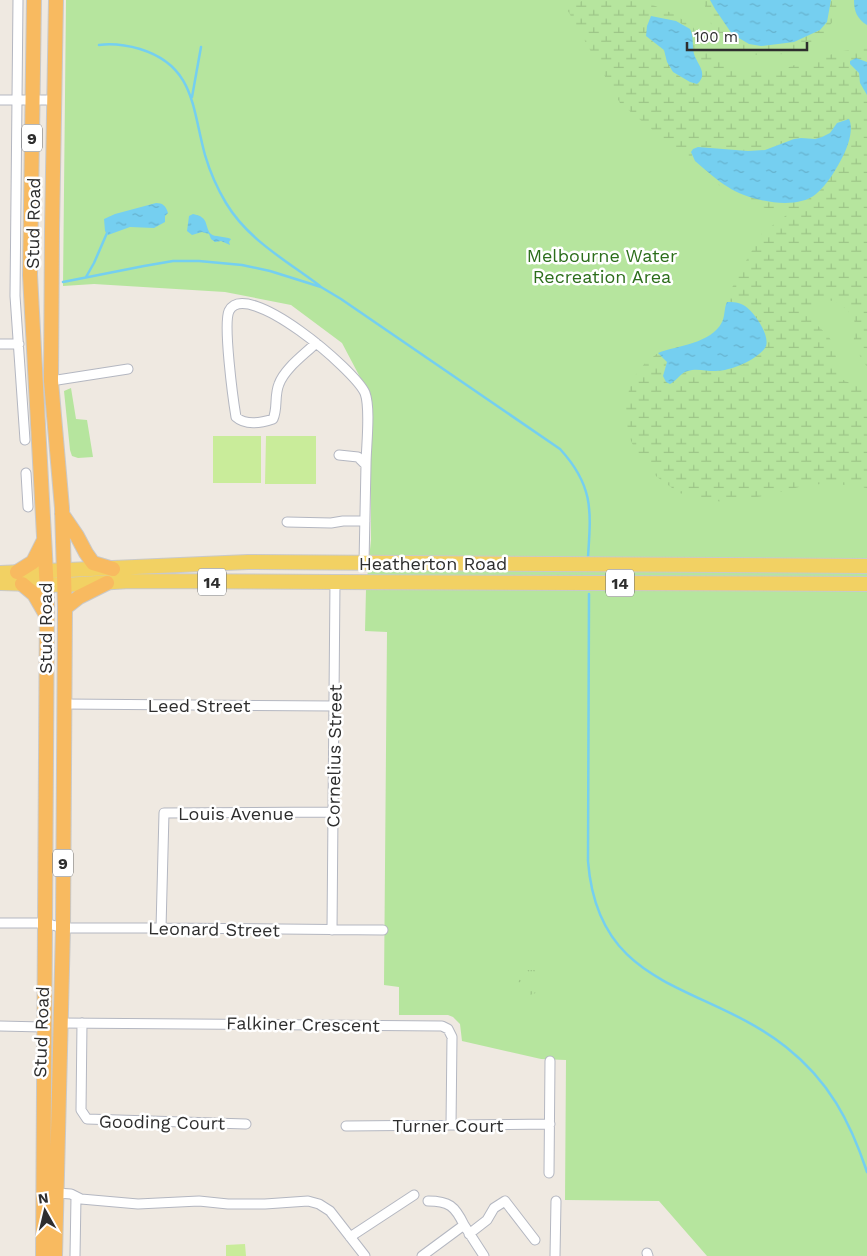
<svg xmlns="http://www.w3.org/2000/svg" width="867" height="1256" font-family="'Work Sans',sans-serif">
<defs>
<pattern id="wetland-marsh" width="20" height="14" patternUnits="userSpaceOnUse" patternTransform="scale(1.25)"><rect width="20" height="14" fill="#b6e59e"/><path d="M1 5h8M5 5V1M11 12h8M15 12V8" fill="none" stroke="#9dc588"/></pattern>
<pattern id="park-tufts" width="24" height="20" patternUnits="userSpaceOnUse" patternTransform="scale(1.25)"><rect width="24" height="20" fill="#b6e59e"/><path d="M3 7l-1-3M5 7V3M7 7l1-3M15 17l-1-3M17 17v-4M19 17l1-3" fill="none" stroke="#9dc588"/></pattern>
<pattern id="water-ripples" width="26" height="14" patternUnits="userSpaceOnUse" patternTransform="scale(1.25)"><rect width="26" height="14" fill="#75cff0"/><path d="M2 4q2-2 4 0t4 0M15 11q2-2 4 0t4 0" fill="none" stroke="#66b2ce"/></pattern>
</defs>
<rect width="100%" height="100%" fill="#efe9e1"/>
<!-- grass -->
<path fill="#b6e59e" d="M66 0H867V1256H707L659 1201 565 1200 566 1060 541 1059 462 1041 460 1024 453 1017 448 1015H399V987L384 985 387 632 365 631 366 589 371 540V398L342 343 291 305 225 292 94 284 63 286Z
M71 388 76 419 87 420 93 457 78 458 72 456 70 450 64 391Z"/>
<!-- wetland -->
<path fill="url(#wetland-marsh)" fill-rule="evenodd" d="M582 0H647L653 5 676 15 693 27 709 55 732 69 761 72 788 67 843 51 867 48V62L860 59 850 64 859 73 860 83 867 95V367C863 361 856 350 854 343 853 337 856 330 855 323 852 312 836 297 823 301 819 303 814 307 813 312 811 324 823 329 829 337 838 350 835 363 839 378L867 391V488L830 483 803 486 764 496 722 502 679 493 657 477 646 465 635 450 629 436 627 423 626 407 629 390 634 377 645 363 658 353 667 362 664 371 671 383C677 381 680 374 686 371 695 367 707 371 716 371 734 371 771 356 766 334 764 327 757 320 753 314 746 305 738 301 727 302L735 280 762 233 788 214V212L785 210H776L751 205 717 184 620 103 564 4C570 5 578 5 582 0ZM656 16 676 21 689 27 692 35 694 55 699 62 702 74 697 84 690 82 671 71 664 50 647 37V25L650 17ZM846 119 851 123 847 147 842 158 823 187 816 194 806 200 750 196 737 192 692 156 693 149 698 147 748 151 765 150 794 139H815L822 137 830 133 837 123Z
M703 0H710L715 9 732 34 754 45 761 46 794 42 820 30 827 22 831 0H838L836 17 819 40 789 54 745 55 723 45 712 27Z"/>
<!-- park -->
<path fill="url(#park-tufts)" d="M518 970H538L544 990 530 995 525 983 518 982Z"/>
<!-- pitch -->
<path fill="#c9ec9a" d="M213 436H261V483H213Z
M266 436H316V484H265Z
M245 1244 246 1256H226V1245Z"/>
<!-- water -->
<path fill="url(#water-ripples)" d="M710 0H831L827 22 820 30 794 42 761 46 749 44 732 34 715 9Z
M854 0H867V25C857 19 854 11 854 0Z
M651 16 676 21 690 29C694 37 692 45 694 54 697 64 709 74 697 84L690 82 673 72 667 62 664 50 646 36 647 26Z
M856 58 867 62V95L860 83 859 73 850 64V61Z
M849 119C854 129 848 146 843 156 837 168 827 185 816 194 796 211 749 201 728 187 716 180 706 170 695 161L691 152 693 149 698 147 748 151 765 150 794 139 801 138 815 139 822 137 830 133 837 123Z
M156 203C163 203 166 206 168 213L165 216V222L154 228 130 227 108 235 105 231 104 219 115 214Z
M193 214C210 217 204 227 211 234 214 237 225 236 231 239L229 242 230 245 221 241 215 242 211 239 209 234 202 232 192 235 187 231 189 216Z
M727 302C733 302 739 302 745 306 754 312 772 337 765 348 757 360 729 372 714 371 706 371 696 368 688 371 681 372 677 381 670 384L666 382 663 376 667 362 658 353C678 345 711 344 722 322 725 316 724 308 727 302Z"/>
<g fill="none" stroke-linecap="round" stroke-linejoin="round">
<!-- stream -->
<path stroke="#75cff0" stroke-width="2.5" d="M99 45C114 43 126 45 140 49 195 66 192 108 205 155 210 172 217 188 226 203 248 240 287 261 320 286
M192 97 201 47
M86 277 94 263 107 233
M63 282 144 266 173 261H199L242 265 270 271 321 287 341 299 560 449C594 486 591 511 588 557
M589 594 588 861C598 992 704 982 786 1047 829 1081 850 1121 867 1172"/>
<!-- minor casing -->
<g stroke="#b4b7c1" stroke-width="11">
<path id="minor" d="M18 0 15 296 25 440
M0 100H54
M316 343C304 355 285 368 279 384 274 396 278 408 273 419 261 423 246 426 236 417 233 399 223 324 229 311 246 277 355 370 365 393 371 409 366 447 366 465
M0 344H19
M51 381 128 369
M339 455 358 457 366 465 364 563
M26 473 28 507
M287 522 331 523 343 521H365
M63 704 335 706
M0 923H45L63 928H161L383 930
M161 928 164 813 333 812
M332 930 335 582
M60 1023 442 1026 448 1029 452 1037 451 1125
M82 1023 81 1110 87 1119 246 1124
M0 1026 43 1027
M346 1126 550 1124
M549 1173 550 1061
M57 1193 71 1194 81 1199 138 1204 199 1201 228 1204H265L308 1201 319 1204 330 1211 365 1256
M428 1201C449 1201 455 1206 464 1225
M469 1234 487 1220 494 1208 505 1201 535 1240
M350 1237 414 1195
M647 1253 648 1256
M75 1256 76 1197
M422 1256 464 1225 484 1256
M555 1256 556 1201"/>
</g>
<!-- primary casing -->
<g stroke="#c9c9c9" stroke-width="16">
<path id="primary" d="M0 573 248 562 867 566
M0 583 64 585 130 581 335 582 867 584"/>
</g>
<!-- trunk casing -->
<g stroke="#c9c9c9" stroke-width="16">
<path id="trunk" d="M34 0 30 275 47 592 43 1256
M62 514 77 536 86 553 93 563 113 569
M17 572 33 562 43 542
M22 584 34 594 45 613
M65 608 79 597 107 583
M55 1256 63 928 65 608 62 508 51 381 52 229 56 0"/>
</g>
<!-- minor -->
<use href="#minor" stroke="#fff" stroke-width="9"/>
<!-- primary -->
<use href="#primary" stroke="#f2d163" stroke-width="14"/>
<!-- trunk -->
<use href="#trunk" stroke="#f8ba60" stroke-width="14"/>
</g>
<g text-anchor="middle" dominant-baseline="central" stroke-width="5" stroke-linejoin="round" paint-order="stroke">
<!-- shield labels -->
<g fill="#fff" stroke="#6d6d6d" stroke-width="1">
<rect x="22" y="124.5" width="20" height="27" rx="4"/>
<rect x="198" y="568.5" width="28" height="27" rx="4"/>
<rect x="606" y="569.5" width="28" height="27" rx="4"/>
<rect x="53" y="849.5" width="20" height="27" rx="4"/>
</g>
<g font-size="16" font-weight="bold" fill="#2e2e2e">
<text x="32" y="138">9</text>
<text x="212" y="582">14</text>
<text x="620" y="583">14</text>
<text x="63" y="863">9</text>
</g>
<!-- street labels -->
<g font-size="18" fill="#2e2e2e" stroke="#fff">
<text transform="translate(33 223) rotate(-89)">Stud Road</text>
<text x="433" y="563">Heatherton Road</text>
<text transform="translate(45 628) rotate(-90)">Stud Road</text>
<text x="199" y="705">Leed Street</text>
<text transform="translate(334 756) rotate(-89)">Cornelius Street</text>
<text x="236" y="813">Louis Avenue</text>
<text transform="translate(214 929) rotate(1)">Leonard Street</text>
<text transform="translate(303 1024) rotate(1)">Falkiner Crescent</text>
<text transform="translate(41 1032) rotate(-88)">Stud Road</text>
<text transform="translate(162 1122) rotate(1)">Gooding Court</text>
<text x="448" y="1125">Turner Court</text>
</g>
<!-- park labels -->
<g font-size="18" fill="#2c6e1b" stroke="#fff">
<text x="602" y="255">Melbourne Water<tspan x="602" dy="21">Recreation Area</tspan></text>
</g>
</g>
<!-- north arrow -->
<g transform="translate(45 1211) rotate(352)" stroke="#ffffff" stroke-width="4" paint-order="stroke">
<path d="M0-4L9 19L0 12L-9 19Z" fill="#2e2e2e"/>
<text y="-8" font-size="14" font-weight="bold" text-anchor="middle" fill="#2e2e2e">N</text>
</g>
<!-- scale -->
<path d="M687 42v8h120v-8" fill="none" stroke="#2e2e2e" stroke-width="2.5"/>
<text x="694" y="42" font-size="15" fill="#2e2e2e" stroke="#ffffff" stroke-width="4" paint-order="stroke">100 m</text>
</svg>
